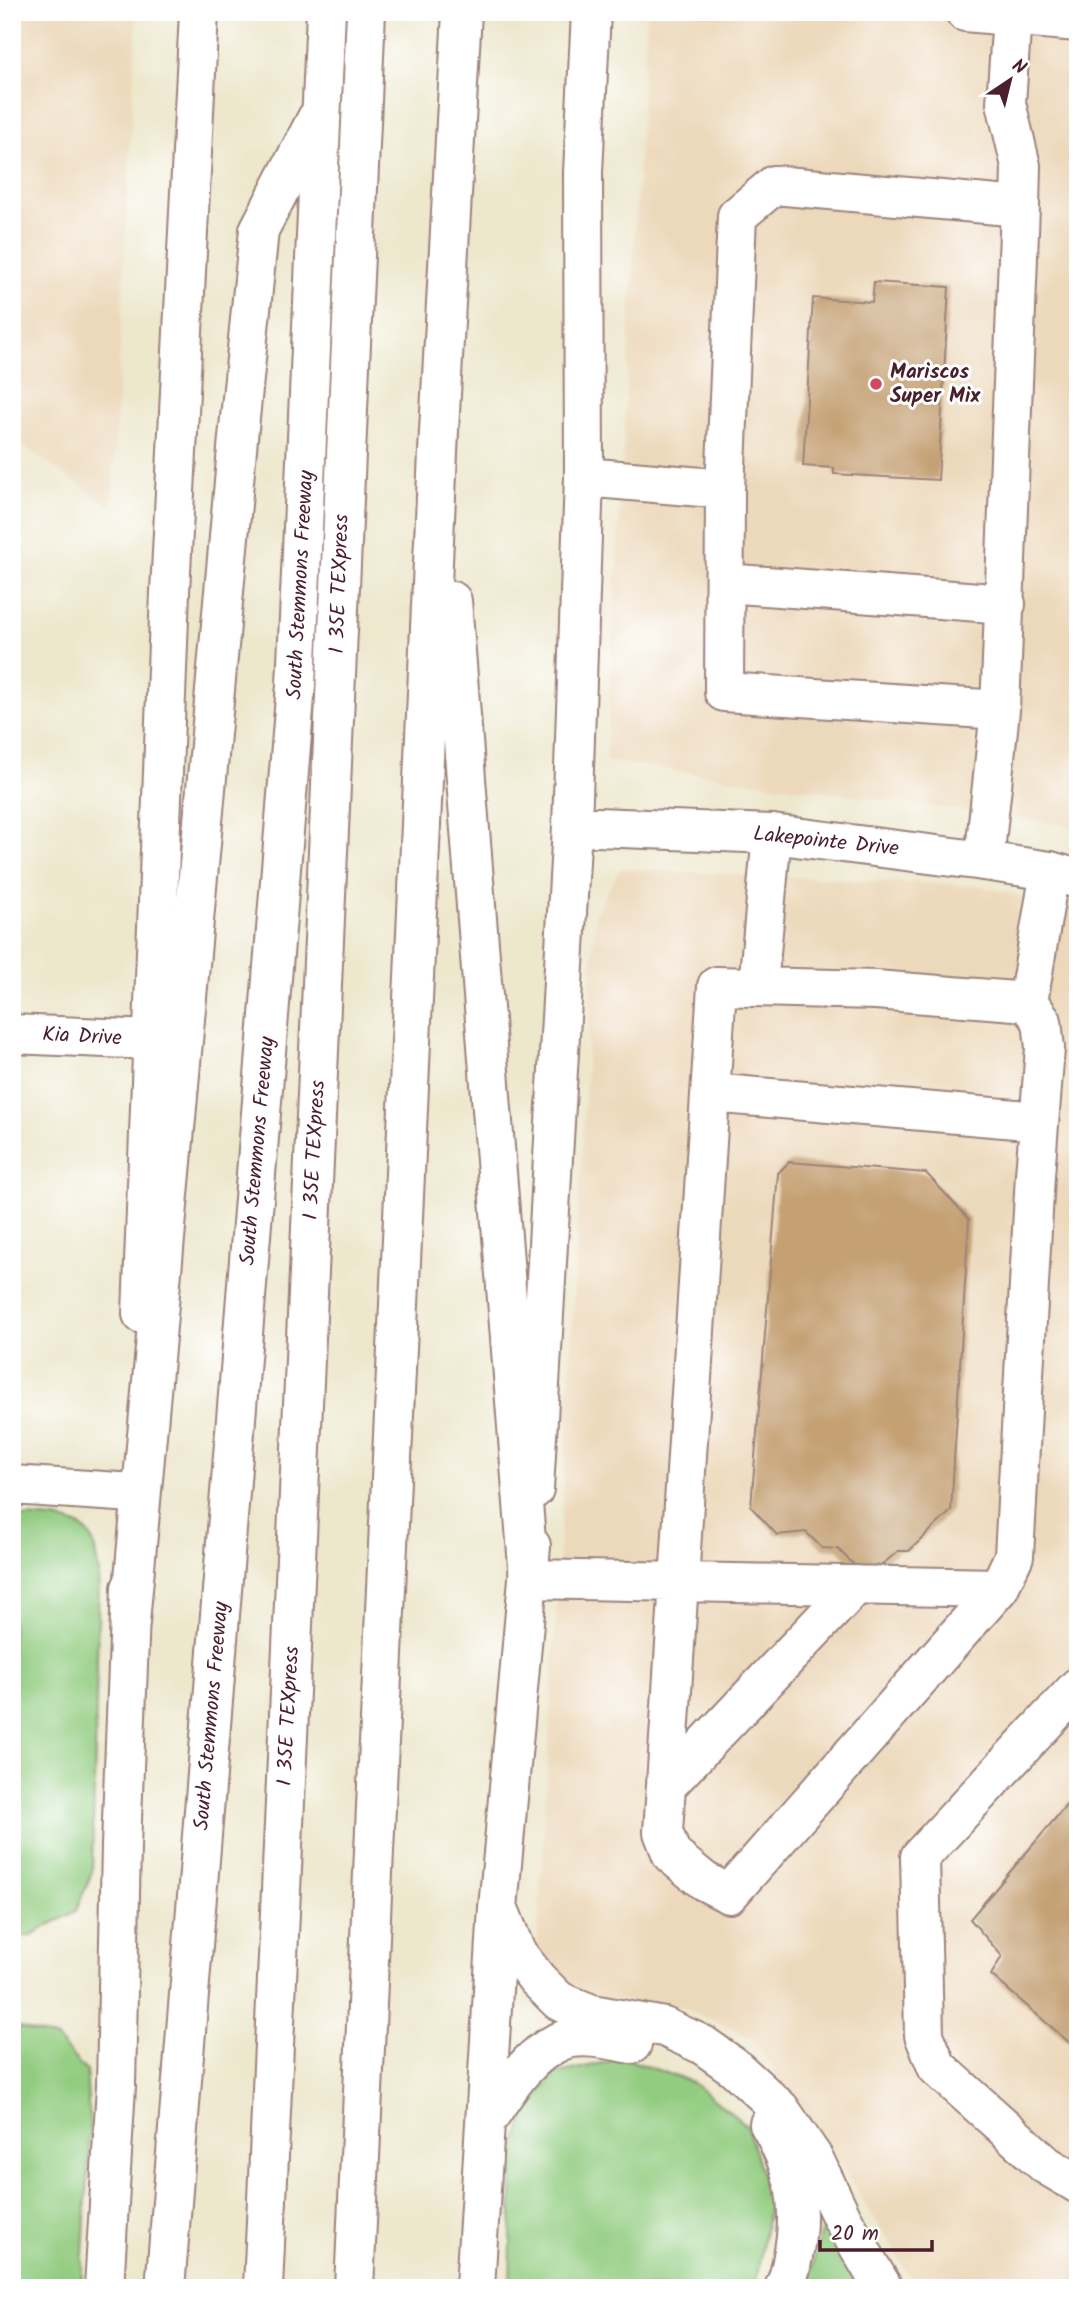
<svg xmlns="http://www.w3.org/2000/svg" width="1090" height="2300" font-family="Kalam,sans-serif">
<rect width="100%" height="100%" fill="#fff"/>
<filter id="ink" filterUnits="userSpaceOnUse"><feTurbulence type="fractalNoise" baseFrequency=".0143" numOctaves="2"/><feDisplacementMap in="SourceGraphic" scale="14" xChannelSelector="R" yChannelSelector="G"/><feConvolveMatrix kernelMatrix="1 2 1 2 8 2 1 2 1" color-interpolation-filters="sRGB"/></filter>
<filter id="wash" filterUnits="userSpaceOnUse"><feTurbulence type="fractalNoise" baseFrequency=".00686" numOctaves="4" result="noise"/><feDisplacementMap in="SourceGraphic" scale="28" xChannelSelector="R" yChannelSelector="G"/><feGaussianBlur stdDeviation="1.57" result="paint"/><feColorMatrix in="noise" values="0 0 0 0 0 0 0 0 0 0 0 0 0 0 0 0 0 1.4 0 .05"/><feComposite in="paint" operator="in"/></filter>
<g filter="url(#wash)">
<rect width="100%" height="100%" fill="#ede7cc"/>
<!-- built -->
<path fill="#ecd8ba" d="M12 12H137L112 508 12 438Z
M647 12H1078V827L606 761Z
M620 869 982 886 1078 910V2288H917L858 2192 751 2037 683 2007 579 1995 537 1951 595 914Z"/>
<!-- green -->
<path fill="#92cc80" stroke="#6e7656" stroke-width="2" d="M12 1517C33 1518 72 1516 87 1532 96 1541 96 1562 99 1574L92 1872 76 1911 31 1935 12 1938Z
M12 2025 57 2039 86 2071 90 2133 81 2288H12Z
M623 2058 692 2082 747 2126 770 2201 755 2288H510L513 2157 524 2117 555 2074Z
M823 2224 859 2288H807Z"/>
<g id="blocks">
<!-- building -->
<path fill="#c4a073" d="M874 282 949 287 938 480 834 474V468L803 466 813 298 872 302Z
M789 1162 926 1173 969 1219 951 1511 909 1551H898L867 1578 838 1549 822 1548 806 1532 777 1535 751 1507 778 1173Z
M1070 1801 1078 1809V2050L991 1975 1002 1956 970 1919Z"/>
</g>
</g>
<g filter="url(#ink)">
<use href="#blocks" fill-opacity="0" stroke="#9c837c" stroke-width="2"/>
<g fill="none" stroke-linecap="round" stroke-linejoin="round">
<!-- minor casing -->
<g stroke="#9c837c" stroke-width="42">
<path id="minor" d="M965 12 1078 22
M584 477 725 489 724 692 1000 710
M725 489 737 216 774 185 1020 207
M725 583 1006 604
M984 861 1000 710 1020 207 1021 166 1006 103 1012 16
M717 986 876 990 1028 1002 1042 1021 1045 1048 1035 1175 1014 1556 999 1588 729 1894 704 1881 672 1855 663 1832Z
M758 986 772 834
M1028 1002 1050 871
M12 1034 152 1040
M711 1093 1039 1121
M12 1485 134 1493
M529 1579 999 1588
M1078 1687 920 1857 924 2035 937 2067 1046 2165 1078 2184
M667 1785 856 1585"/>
</g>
<!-- major casing -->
<g stroke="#9c837c" stroke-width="42">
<path id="major" d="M572 826 772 834 984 861 1050 871 1078 879
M142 1314 170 592 199 12
M534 1489 572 826 584 477 583 172 591 12
M501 1914 516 1952 537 1979 559 2001 592 2014 664 2027 703 2045 734 2067 780 2109 814 2159 842 2218 883 2288
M486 2121C506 2092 527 2055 561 2041 582 2033 611 2040 632 2044
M769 2124C795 2169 803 2205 793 2256 791 2268 789 2278 784 2288
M104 2288 116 2086 121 1846 131 1588
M475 2288 498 1908 531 1546"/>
</g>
<!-- highway casing -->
<g stroke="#9c837c" stroke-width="42">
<path id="highway" d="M452 601 529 1579
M130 1622 238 438 259 230 317 118
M165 2288 296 685 326 12
M263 2288 366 12
M354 2288 439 431 462 12"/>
</g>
<!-- minor -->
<use href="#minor" stroke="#fff" stroke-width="38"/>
<!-- major -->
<use href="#major" stroke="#fff" stroke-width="38"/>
<!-- highway -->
<use href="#highway" stroke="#fff" stroke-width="38"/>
</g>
</g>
<!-- markers -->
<circle fill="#d1495b" stroke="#fff" stroke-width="2.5" cx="876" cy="384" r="7"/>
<g text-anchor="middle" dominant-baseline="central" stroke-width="6" stroke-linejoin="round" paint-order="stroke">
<!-- poi labels -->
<g font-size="21" font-weight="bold" fill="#4a1f2b" stroke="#fff" text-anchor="start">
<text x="890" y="372">Mariscos<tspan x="890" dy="24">Super Mix</tspan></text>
</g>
<!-- street labels -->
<g font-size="21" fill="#4a1f2b" stroke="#fff">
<text transform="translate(340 584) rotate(-88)">I 35E TEXpress</text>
<text transform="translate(301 585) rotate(-87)">South Stemmons Freeway</text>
<text transform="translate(826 842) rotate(6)">Lakepointe Drive</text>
<text transform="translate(82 1037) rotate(3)">Kia Drive</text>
<text transform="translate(315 1150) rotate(-87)">I 35E TEXpress</text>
<text transform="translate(258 1151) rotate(-85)">South Stemmons Freeway</text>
<text transform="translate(212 1716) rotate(-85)">South Stemmons Freeway</text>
<text transform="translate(289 1716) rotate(-87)">I 35E TEXpress</text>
</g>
</g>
<!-- margin -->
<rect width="1090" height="2300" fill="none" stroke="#fff" stroke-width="42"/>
<!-- north arrow -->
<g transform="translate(1010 80) rotate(35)" stroke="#ffffff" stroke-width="5" paint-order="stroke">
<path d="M0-5L12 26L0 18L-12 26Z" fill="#4a1f2b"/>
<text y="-10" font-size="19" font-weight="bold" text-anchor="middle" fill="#4a1f2b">N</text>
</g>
<!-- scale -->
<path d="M820 2240v10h112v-10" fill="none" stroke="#4a1f2b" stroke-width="3.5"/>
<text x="831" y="2240" font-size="21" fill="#4a1f2b" stroke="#ffffff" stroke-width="5" paint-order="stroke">20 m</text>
</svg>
